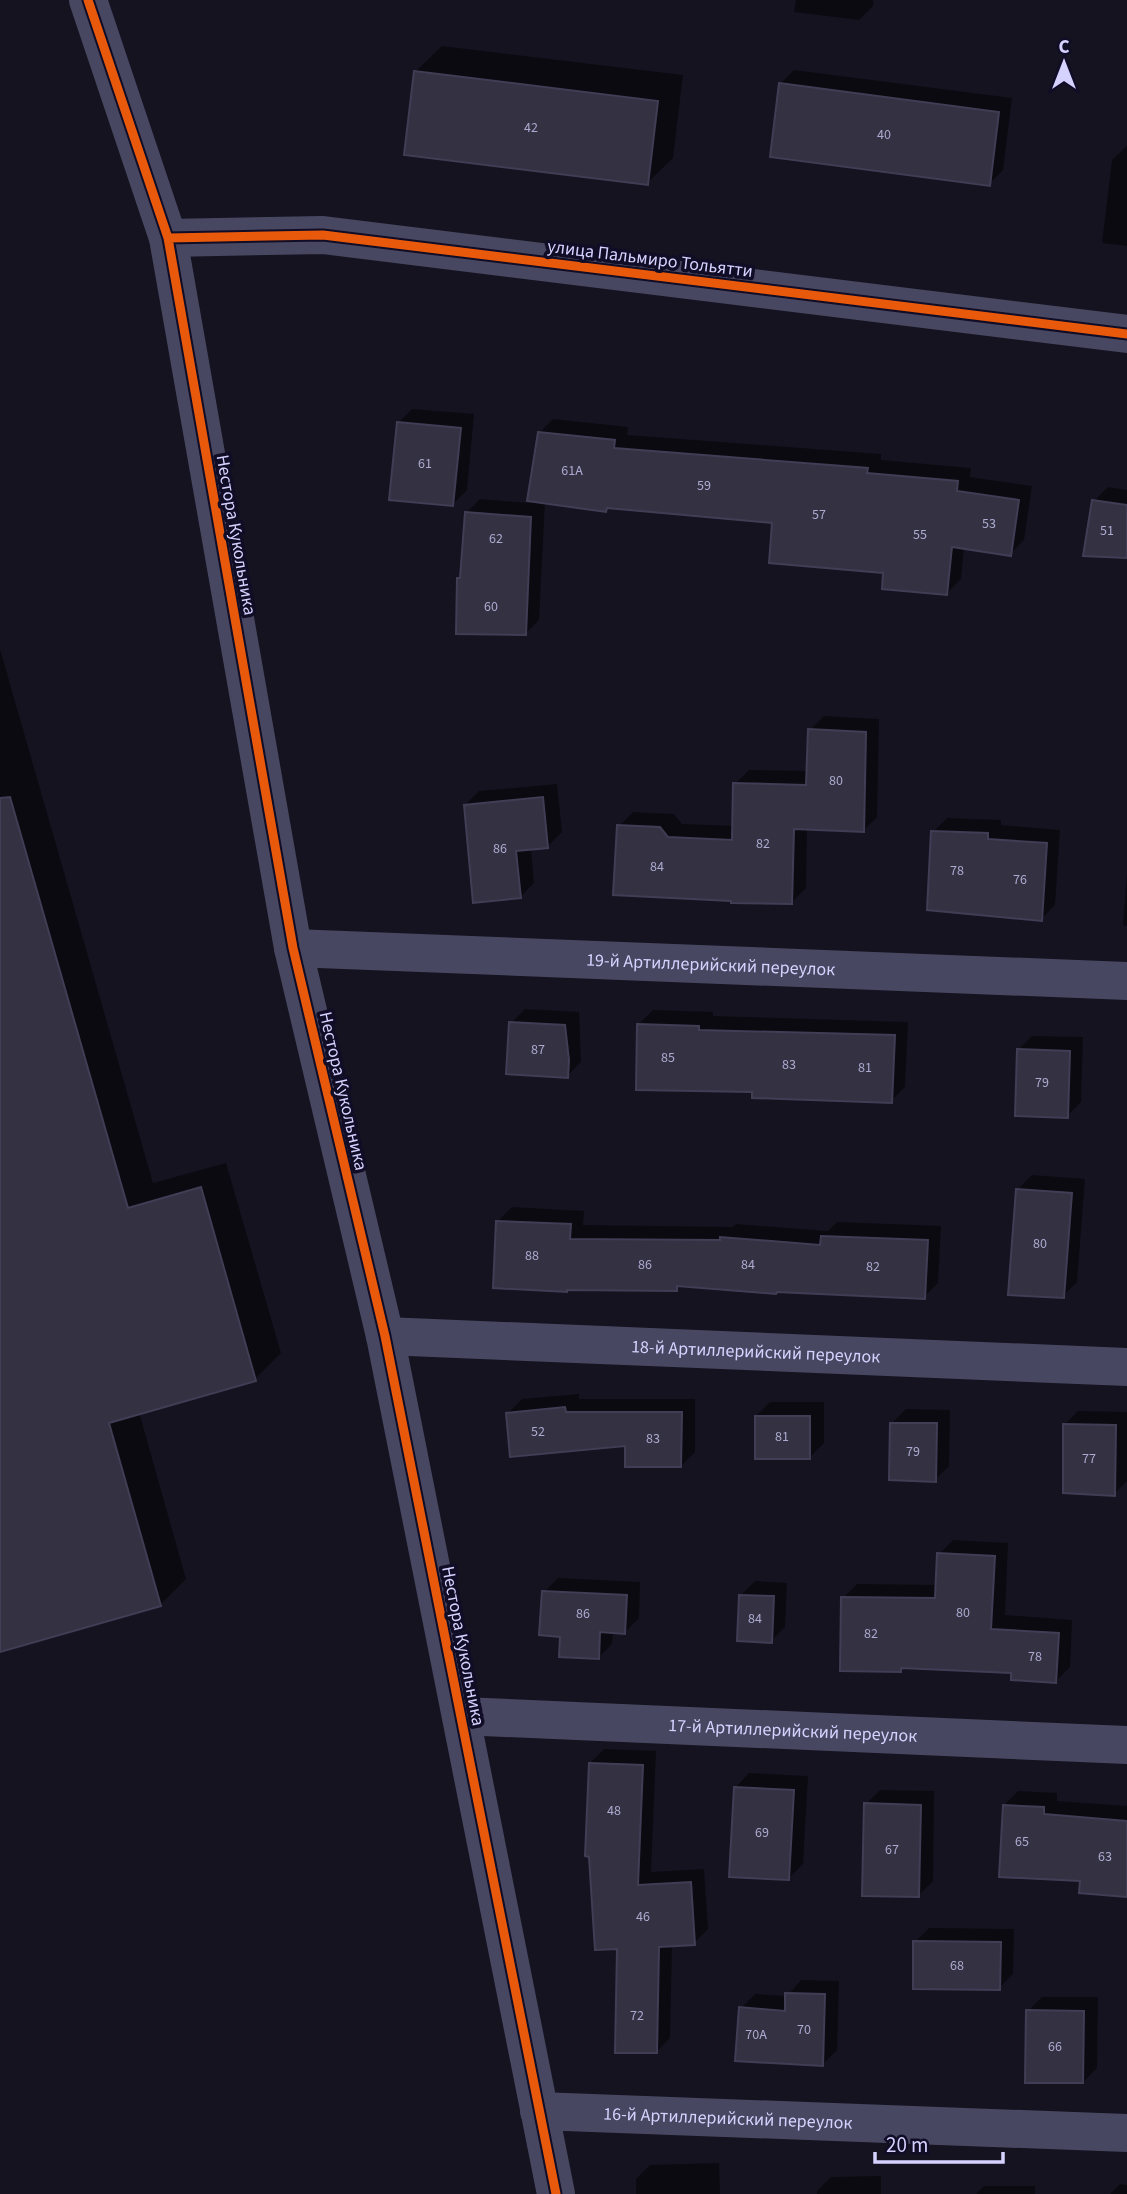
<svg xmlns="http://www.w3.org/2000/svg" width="1127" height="2194" font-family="'Source Sans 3',sans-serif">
<rect width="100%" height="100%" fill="#151320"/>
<!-- shadow -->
<path fill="#0007" d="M796 0H873V6L859 20 794 12Z
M442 46 683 75 673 158 647 183 416 71Z
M794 70 1012 98 1003 170 989 184 780 84Z
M1127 146V246L1102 243 1112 160Z
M412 409 474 414 467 490 453 504 398 423Z
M553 419 628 427 627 435 881 454V460L971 468 970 477 1032 486 1024 540 1010 554 964 547 961 579 947 593 885 571 774 522 609 507 606 510 545 502 539 620 525 634 459 578 462 575 466 513 480 499 529 503 539 433Z
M1108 487 1127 490V556L1094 501Z
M0 649 153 1183 226 1163 281 1353 255 1379 139 1412 186 1579 160 1605 0 1650Z
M824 716 879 719 877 817 863 831 807 828 806 888 792 902 619 826 633 812 674 814 682 824 734 826 735 784 749 770 808 771 810 730Z
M557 784 562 832 548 846 531 848 534 883 520 897 465 805 479 791Z
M947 818 1001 820V825L1060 830 1055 905 1041 919 933 832Z
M1127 872V926L1123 925Z
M525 1009 579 1012 581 1062 567 1076 511 1023Z
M653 1010 713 1012V1016L908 1022 905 1087 891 1101 754 1091 639 1024Z
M1032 1036 1083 1037 1081 1102 1067 1116 1018 1050Z
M1032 1175 1085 1179 1077 1282 1063 1296 1018 1189Z
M512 1207 584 1211 583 1225 733 1227 736 1224 828 1231 837 1222 941 1226 938 1283 924 1297 681 1284 676 1289 498 1221Z
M579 1394V1399H695V1452L681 1466 627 1444 508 1413 522 1399Z
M770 1402H824V1443L810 1457 756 1416Z
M906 1409 950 1410 949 1466 935 1480 892 1423Z
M1078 1411 1127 1412V1481L1114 1494 1064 1425Z
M953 1540 1008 1543 1005 1615 1072 1620 1070 1667 1056 1681 1013 1672 904 1666 901 1670 843 1598 857 1584 938 1585 939 1554Z
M558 1578 640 1582 639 1618 625 1632 613 1631 612 1644 598 1658 562 1635 544 1592Z
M755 1581 787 1583 785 1627 771 1641 741 1595Z
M604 1749 656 1751 651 1872 704 1869 708 1929 694 1943 672 1944 670 2038 656 2052 619 1947 590 1763Z
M749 1773 808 1776 803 1864 789 1878 735 1788Z
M880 1790 934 1791 933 1881 919 1895 866 1804Z
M1018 1791 1057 1793V1801L1127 1806V1895L1082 1880 1004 1805Z
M929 1928 1014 1929 1013 1974 999 1988 915 1942Z
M801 1980 839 1981 837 2050 823 2064 741 2008 755 1994 787 1996Z
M1042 1997H1098L1097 2068 1083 2082 1028 2011Z
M719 2163 720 2194H636V2179L650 2165Z
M881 2176V2194H817V2191L831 2177Z
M1120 2184 1127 2185V2194H1110Z
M984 2186H1035V2194H976Z"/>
<!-- building -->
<path fill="#333142" stroke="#413d55" stroke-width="2" d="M414 71 658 101 648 185 404 155Z
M779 83 999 112 990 186 770 157Z
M397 422 461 428 453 506 389 500Z
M538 432 615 440 614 448 868 468 867 473 958 481 957 491 1019 500 1011 556 952 547 947 595 882 589 883 573 769 563 772 523 607 508 606 512 527 501Z
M1092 500 1127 505V558L1083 556Z
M465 512 531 517 526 635 456 634 457 578H460Z
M808 729 866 732 864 832 794 829 792 904 731 903V901L613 895 617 825 660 827 668 837 732 840 733 783 806 785Z
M10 797 128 1208 201 1187 256 1381 109 1423 161 1606 0 1652V798Z
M543 797 548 848 516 851 521 898 473 903 464 805Z
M931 831 988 833V839L1047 843 1042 921 927 910Z
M509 1022 565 1025 569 1060 568 1078 506 1074Z
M637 1024 699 1026V1030L895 1035 892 1103 752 1098V1092L636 1090Z
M1017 1049 1070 1051 1068 1118 1015 1116Z
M1016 1189 1072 1193 1064 1298 1008 1295Z
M496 1221 571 1224 570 1239 720 1240V1237L820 1245 821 1236 928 1240 925 1299 777 1292 776 1294 677 1286V1291L567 1290V1292L493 1288Z
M565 1407 566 1412H682L681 1467H625V1446L510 1457 506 1413Z
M755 1416H810V1459H755Z
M890 1423H937L936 1482 889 1480Z
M1063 1424 1116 1425 1115 1496 1063 1493Z
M937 1553 995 1556 991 1629 1059 1633 1056 1683 1011 1680V1673L901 1668V1672L840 1671 841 1597 935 1598Z
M542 1591 627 1595 625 1634 600 1632 599 1659 559 1657 560 1637 539 1635Z
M739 1595 774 1596 772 1643 737 1641Z
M589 1763 643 1765 638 1885 691 1882 695 1945 659 1947 657 2053H615L617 1949 595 1950 589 1857 585 1856Z
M734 1787 794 1790 789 1880 729 1877Z
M864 1803 921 1805 919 1897 862 1896Z
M1003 1805 1044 1807V1814L1127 1821V1897L1079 1893 1080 1881 999 1877Z
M913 1941 1001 1942 1000 1990 913 1989Z
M785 1993 825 1994 823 2066 735 2061 739 2007 785 2011Z
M1026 2010 1084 2011 1083 2083H1025Z"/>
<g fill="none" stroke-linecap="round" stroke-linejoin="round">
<!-- street -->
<g stroke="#484761" stroke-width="38">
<path d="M88 0 168 238 293 948 385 1336 556 2194"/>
<path d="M168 238 323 235 1127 334"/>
<path id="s1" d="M293 948 1127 981"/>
<path id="s2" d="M385 1336 1127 1367"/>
<path id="s3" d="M461 1716 1127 1745"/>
<path id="s4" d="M539 2111 1127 2133"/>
</g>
<!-- cycleway casing -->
<g stroke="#110d26" stroke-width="13">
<path id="cycleway" d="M88 0 168 238 293 948 385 1336 556 2194
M168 238 323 235 1127 334"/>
</g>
<!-- cycleway -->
<use href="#cycleway" stroke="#e8590c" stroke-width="9"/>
</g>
<g text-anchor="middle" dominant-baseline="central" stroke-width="7" stroke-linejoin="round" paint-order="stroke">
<!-- number labels -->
<g font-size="14" fill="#adaad0">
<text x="531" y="128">42</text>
<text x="884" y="135">40</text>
<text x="425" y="464">61</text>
<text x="572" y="471">61А</text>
<text x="704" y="486">59</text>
<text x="819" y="515">57</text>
<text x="989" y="524">53</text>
<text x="1107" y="531">51</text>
<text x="920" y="535">55</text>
<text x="496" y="539">62</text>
<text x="491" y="607">60</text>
<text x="836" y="781">80</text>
<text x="763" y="844">82</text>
<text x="500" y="849">86</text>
<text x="657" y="867">84</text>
<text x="957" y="871">78</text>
<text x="1020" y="880">76</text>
<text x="538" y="1050">87</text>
<text x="668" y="1058">85</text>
<text x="789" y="1065">83</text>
<text x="865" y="1068">81</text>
<text x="1042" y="1083">79</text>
<text x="1040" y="1244">80</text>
<text x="532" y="1256">88</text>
<text x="645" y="1265">86</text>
<text x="748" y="1265">84</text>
<text x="873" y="1267">82</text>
<text x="538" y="1432">52</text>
<text x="782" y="1437">81</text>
<text x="653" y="1439">83</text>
<text x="913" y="1452">79</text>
<text x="1089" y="1459">77</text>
<text x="963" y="1613">80</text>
<text x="583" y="1614">86</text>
<text x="755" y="1619">84</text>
<text x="871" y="1634">82</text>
<text x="1035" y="1657">78</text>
<text x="614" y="1811">48</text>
<text x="762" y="1833">69</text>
<text x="1022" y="1842">65</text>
<text x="892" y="1850">67</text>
<text x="1105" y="1857">63</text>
<text x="643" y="1917">46</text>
<text x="957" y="1966">68</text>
<text x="637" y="2016">72</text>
<text x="804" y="2030">70</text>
<text x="756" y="2035">70А</text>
<text x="1055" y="2047">66</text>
</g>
<!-- street labels -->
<g font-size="18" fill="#d6d2ff" stroke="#110d26">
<text transform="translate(650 259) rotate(7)">улица Пальмиро Тольятти</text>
<text transform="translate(236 535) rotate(80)">Нестора Кукольника</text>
<text stroke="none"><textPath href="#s1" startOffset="418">19-й Артиллерийский переулок</textPath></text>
<text transform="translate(343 1091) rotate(77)">Нестора Кукольника</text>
<text stroke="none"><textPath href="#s2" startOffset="371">18-й Артиллерийский переулок</textPath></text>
<text transform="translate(463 1646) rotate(79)">Нестора Кукольника</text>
<text stroke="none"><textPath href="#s3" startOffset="332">17-й Артиллерийский переулок</textPath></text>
<text stroke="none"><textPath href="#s4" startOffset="189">16-й Артиллерийский переулок</textPath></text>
</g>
</g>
<!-- north arrow -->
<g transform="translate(1064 63)" stroke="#110d26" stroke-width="5" paint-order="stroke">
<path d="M0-5L12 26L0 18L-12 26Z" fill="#d6d2ff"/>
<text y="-10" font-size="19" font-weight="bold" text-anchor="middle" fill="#d6d2ff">С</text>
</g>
<!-- scale -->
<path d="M875 2152v10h128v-10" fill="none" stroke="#d6d2ff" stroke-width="3.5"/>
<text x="886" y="2152" font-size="21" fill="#d6d2ff" stroke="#110d26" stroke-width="5" paint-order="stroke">20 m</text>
</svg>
